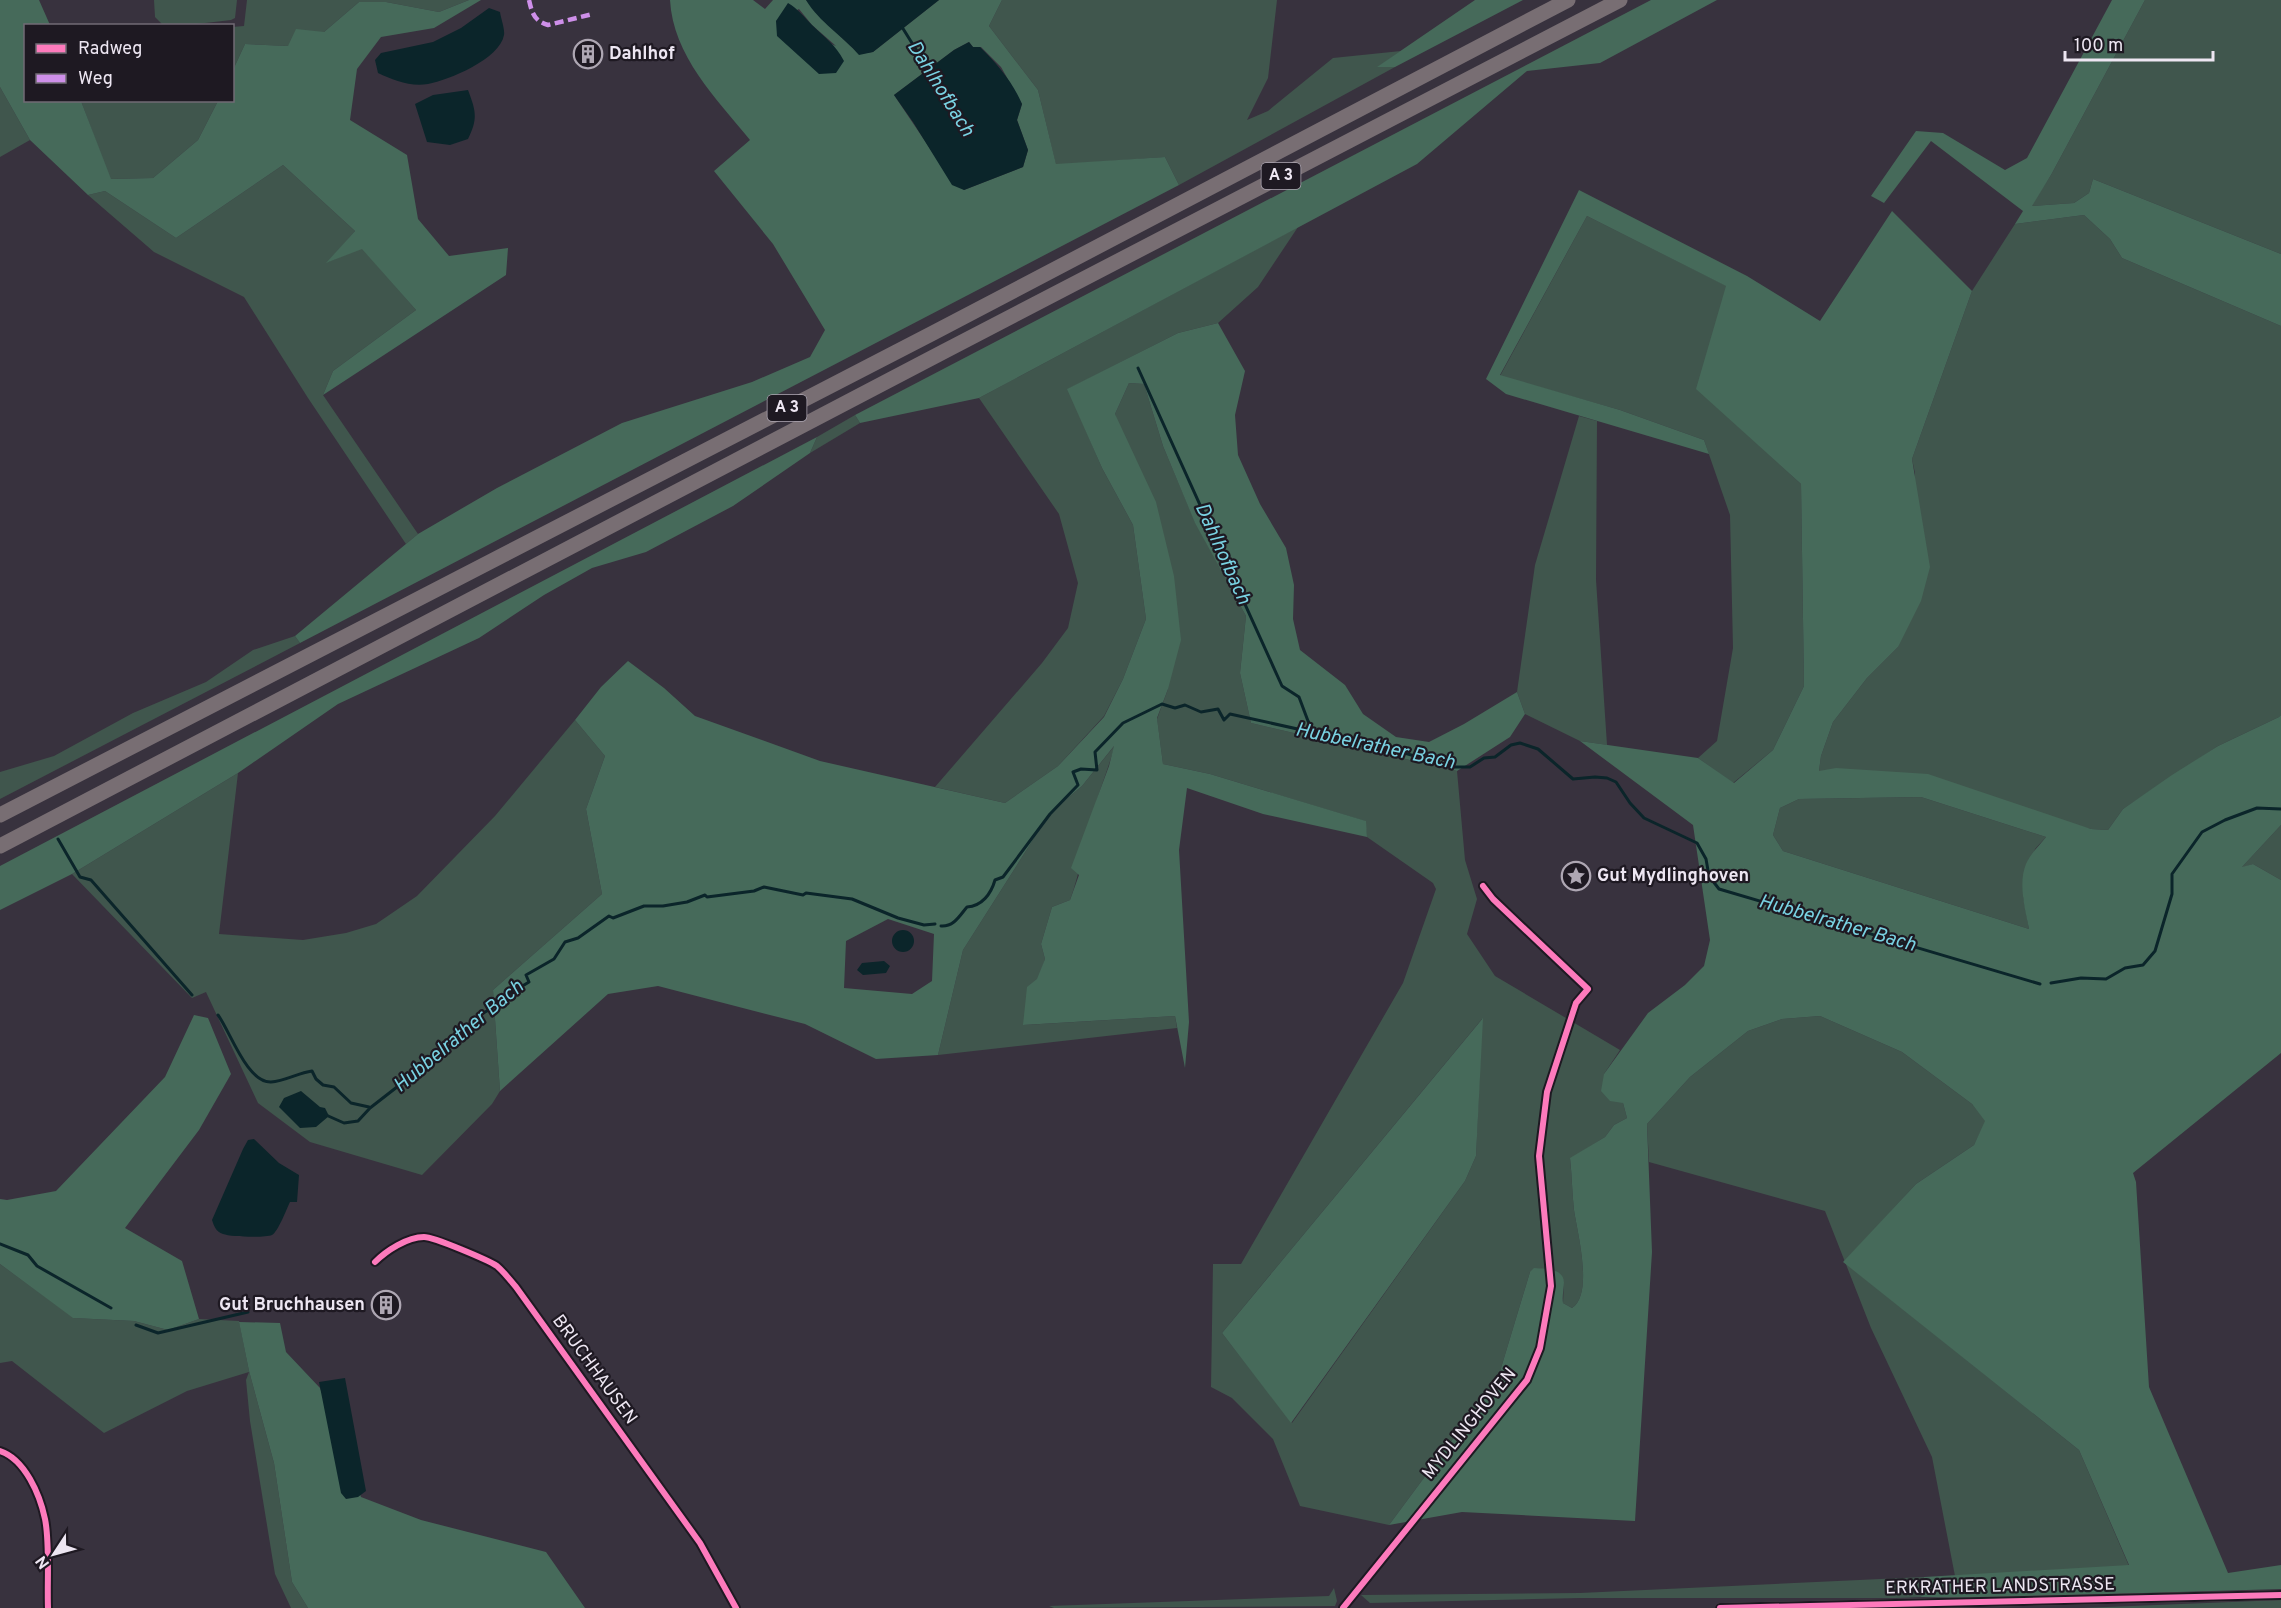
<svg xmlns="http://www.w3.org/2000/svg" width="2281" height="1608" font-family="Overpass,sans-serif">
<rect width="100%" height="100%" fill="#38323e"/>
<!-- green -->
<path fill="#40564d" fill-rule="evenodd" d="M154 0H237L235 18 231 20 188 25H163L155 17Z
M247 0H469L439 12 386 2H359L324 32 288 46 245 44 233 70 232 27 244 26Z
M1002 0H1277L1268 78 1247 120 1268 111 1333 58 1401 51 1378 67H1395L1179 185 1165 157 1056 165 1038 90 989 26Z
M2145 0H2281V254L2093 179 2089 193 2074 203 2031 206 2051 175Z
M0 87 30 140 0 157Z
M81 101H218L198 140 153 178 110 179Z
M283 165 355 231 328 262 362 248 416 310 333 371 323 395 418 534 406 544 308 398 244 297 154 252 88 195 105 191 176 238Z
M2084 215 2110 239 2122 258 2281 326V715L2279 717 2218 746 2123 809 2108 830 2091 829 1819 771 1821 756 1833 722 1867 678 1898 647 1915 473 1912 459 1972 291 2015 224Z
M1587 216 1727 286 1697 389 1801 484 1804 686 1773 750 1733 783 1698 758 1717 741 1733 648 1730 515 1704 440 1620 410 1500 376Z
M1298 227 1258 287 1218 323 1178 333 1068 389 1102 468 1133 525 1146 619 1123 679 1104 716 1058 766 1005 803 935 787 1042 663 1068 628 1078 583 1059 514 979 398Z
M1129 383 1144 384 1163 446 1195 522 1246 616 1240 673 1251 723 1457 771 1465 860 1477 899 1467 934 1495 976 1620 1050 1604 1074 1623 1103 1627 1118 1614 1125 1605 1137 1570 1159C1572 1175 1572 1193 1574 1210 1577 1231 1594 1294 1572 1308L1563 1303 1564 1281 1530 1272 1498 1378 1389 1525 1300 1506 1273 1439 1232 1398 1211 1387 1213 1264H1241L1403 983 1436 889 1433 883 1367 837 1365 821 1210 774 1163 764 1157 719 1168 689 1115 414ZM1482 1019 1476 1156 1465 1181 1292 1423 1222 1333Z
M855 415 860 423 810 453 817 437Z
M1579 416 1597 421 1596 580 1607 745 1580 741 1525 714 1517 692 1535 565Z
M295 636 300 643 0 799V772L54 756 133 713 206 682 253 650Z
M575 720 605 756 586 809 602 894 493 990 500 1091 492 1104 422 1175 310 1142 258 1103 206 992 192 998 72 874 238 773 219 934 303 940 346 933 376 924 417 896 495 816Z
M1115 745C1109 766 1101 786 1095 806 1085 838 1081 870 1070 900L1052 907 1041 944 1045 959 1024 1025 1175 1016 1177 1028 938 1055 963 950 1050 813 1082 786Z
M1921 797 2046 837 2035 849 2023 896 2029 929 1783 851 1773 835 1780 808 1799 799Z
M2281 825V880L2253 864 2241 868Z
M1820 1016 1902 1052 1972 1104 1986 1121 1974 1145 1916 1184 1844 1262 2079 1450 2129 1566 1955 1576 1932 1457 1871 1328 1825 1211 1649 1162 1647 1124 1690 1077 1748 1031 1782 1019Z
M0 1264 74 1318 134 1321 168 1330 199 1319 239 1321 249 1371 274 1463 292 1582 308 1608H291L275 1574 250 1421 246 1380 249 1372 187 1391 104 1433 12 1361 0 1363Z
M1924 1577 1921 1597 1896 1598H1580L1370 1603 1361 1595 1580 1593Z
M1334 1588 1337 1601 1335 1606 1054 1608 1049 1606 1329 1596Z
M2281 1600V1608H2082Z"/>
<!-- forest -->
<path fill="#466a5a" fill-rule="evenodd" d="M0 0H39L50 25 26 26V100L81 101 111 179 153 178 198 140 218 101 232 100 233 70 245 44 288 46 296 29 324 32 359 2H386L439 12 469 0H481L434 28 381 37 357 69 350 120 407 155 418 219 449 256 508 248 506 275 323 395 333 371 416 310 362 249 326 263 355 231 283 165 176 238 105 191 88 195 30 140 0 87Z
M670 0H753L765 9 773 0H806L820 17 859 54 873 52 939 0H1002L989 26 1038 90 1056 164 1165 157 1179 185 300 643 295 636 418 534 497 488 622 423 752 382 810 357 825 330 773 244 714 171 750 140C716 98 673 56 670 0ZM799 9 812 25 836 46 776 21ZM969 42 973 47H981L1001 67 1022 104 1017 120 1028 150 1023 167 964 190 935 156 894 95 954 50Z
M1475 0H1523L1395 67H1377Z
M1651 0H1717L1600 63 1527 71 1417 164 979 398 860 423 855 415Z
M2112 0H2145L2051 175 2032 206 2074 203 2089 193 2093 179 2281 254V326L2122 258 2110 239 2084 215 2015 224 2023 211 1931 141 1884 203 1871 196 1916 131 1943 133 2005 170 2027 158Z
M1579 190 1747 276 1820 321 1892 211 1972 291 1912 459 1930 567 1921 601 1898 647 1867 678 1833 722 1821 756 1819 771 1836 768 1928 774 2091 829 2108 830 2123 809 2172 775 2218 746 2279 717 2281 715V825L2242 867 2253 864 2281 880V1053L2133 1173 2136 1182 2149 1387 2228 1573 2281 1565V1589L1976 1598 1921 1597 1924 1577 2129 1565 2079 1450 1843 1262 1916 1184 1974 1145 1985 1121 1972 1104 1902 1052 1820 1016 1782 1019 1748 1031 1690 1077 1647 1124 1652 1252 1635 1521 1462 1512 1389 1525 1498 1378 1530 1272 1534 1268C1545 1269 1563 1268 1564 1282 1564 1289 1562 1295 1563 1303L1572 1308C1594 1294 1577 1231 1574 1210 1572 1193 1572 1175 1570 1158L1605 1137 1614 1125 1627 1118 1623 1103 1610 1101 1601 1091 1604 1074 1648 1013 1685 985 1704 966 1710 940 1693 825 1580 741 1698 758 1734 783 1773 750 1804 686 1801 484 1696 389 1726 286 1587 216 1500 375 1620 410 1704 440 1709 454 1506 394 1486 379ZM1921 797 2046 837C2039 846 2031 853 2026 864 2018 883 2025 909 2029 929L1783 851 1773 835 1780 808 1799 799Z
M1218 323 1245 371 1235 415 1238 455 1260 504 1286 548 1294 585 1293 619 1300 650 1345 685 1363 714 1396 737 1429 742 1464 724 1517 692 1525 714 1510 737 1457 771 1251 723 1240 673 1246 616 1195 523 1163 446 1144 384 1129 383 1115 414 1156 502 1174 576 1181 640 1168 689 1157 718 1163 764 1210 774 1366 821 1367 837 1263 814 1187 788 1179 850 1189 1022 1185 1068 1175 1016 1023 1025 1027 987 1037 979 1045 959 1041 944 1052 907 1070 900 1079 875 1071 868 1109 766 1114 746 1082 786 1050 813 963 950 938 1055 876 1059 805 1024 658 986 608 994 500 1091 493 990 602 894 586 809 605 756 575 720 601 687 628 661 664 688 695 716 820 761 1005 803 1058 766 1104 717 1123 679 1146 619 1133 525 1102 468 1067 389 1178 333ZM888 919 934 934 932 981 912 994 844 988 846 941Z
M817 437 810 453 733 506 646 552 592 568 544 595 479 638 338 704 238 773 72 874 0 910V866Z
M194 1015 208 1018 231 1074 199 1130 125 1228 182 1261 199 1319 168 1330 134 1321 73 1318 0 1264V1199L7 1200 56 1191 165 1077Z
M1483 1018 1476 1156 1465 1181 1291 1423 1222 1333Z
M239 1322 280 1323 286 1352 320 1388 361 1497 421 1520 546 1552 585 1608H308L292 1582 274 1463 249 1371Z"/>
<!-- water -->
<path fill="#0b252a" d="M806 0H939L873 52 859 55C844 37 819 22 806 0Z
M788 3C798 9 804 17 812 25 825 38 835 44 844 61L836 73 819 74 777 36 776 21Z
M489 8 500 12C501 19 505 29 504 35 500 59 449 80 428 84 410 87 393 80 378 73L375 60 381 53 433 42 461 28Z
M969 42 973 47H980C998 65 1012 81 1022 104L1017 120 1028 150 1023 167 964 190 952 185 913 122 894 95 954 50Z
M468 90C476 111 478 119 468 139L450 145 427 142 415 104 433 95Z
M892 941a11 11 0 1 1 22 0a11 11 0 1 1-22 0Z
M884 961 890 966 886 973 863 975 857 970 862 963Z
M301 1091 320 1107 325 1108 329 1116 316 1127 300 1128 279 1107 284 1098Z
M254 1139 279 1163 299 1175 297 1202H290C287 1208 278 1232 272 1235 265 1238 231 1237 223 1234 216 1232 214 1226 212 1220L243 1149 248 1140Z
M345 1378 366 1491 358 1497 346 1499 341 1493 319 1382Z"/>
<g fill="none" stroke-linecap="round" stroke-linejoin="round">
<!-- stream -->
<path stroke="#0b252a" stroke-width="3" d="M902 27 930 72
M1138 368 1282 686 1299 697 1308 721 1314 732
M58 839 80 877 91 880 192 995
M941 926C954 927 960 915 967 907 982 906 991 894 995 880L1003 877 1050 814 1078 785 1073 772 1081 769 1097 770 1095 752 1123 723 1162 704 1175 708 1185 705 1201 712 1218 709 1224 720 1230 714 1401 752 1452 767H1470L1484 758 1495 757 1511 745 1520 743 1538 749 1573 779 1595 777 1607 778 1616 782 1630 803 1644 818 1697 843 1706 859 1709 876 1719 889 2040 984
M2051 983 2081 978 2106 979 2125 968 2143 965 2155 951 2172 894V874L2202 832 2225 820 2257 808 2281 809
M218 1015C230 1031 247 1083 271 1082 285 1081 298 1073 312 1071L316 1079 323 1085 334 1087 351 1103 369 1107
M326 1115 344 1123 358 1121 370 1108 451 1045 480 1015 492 1008 496 1002 529 982 526 975 554 959 565 942 578 938 609 916 613 918 644 906H663L687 902 705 895 707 897 754 891 764 887 803 895 806 893 852 899 898 918 924 925 935 924
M0 1244 28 1255 37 1266 111 1308
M136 1325 158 1333 248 1312"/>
<!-- minor -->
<path stroke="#70686a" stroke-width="8" d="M375 1262C386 1251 407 1237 424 1237 434 1237 488 1260 497 1266 504 1272 510 1280 516 1287L700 1543 736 1608
M0 1451C25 1459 40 1495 45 1519 50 1543 47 1582 48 1608
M1343 1608 1527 1380 1540 1348 1551 1286 1539 1156 1547 1092 1576 1003 1588 989 1493 899 1483 886"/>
<!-- tertiary -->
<path stroke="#70686a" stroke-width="10" d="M1720 1608 2281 1595"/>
<!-- motorway -->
<path stroke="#786e73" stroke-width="15" d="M0 815 933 333 1568 0
M0 846 943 352 1620 0"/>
<!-- quiet -->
<path stroke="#ce8fe9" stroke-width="4.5" stroke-dasharray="9 4.5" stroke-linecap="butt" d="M529 0C532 13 534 21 548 25L593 14"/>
<!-- cycleway casing -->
<g stroke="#1e1922" stroke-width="10">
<path id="cycleway" d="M375 1262C386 1251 407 1237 424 1237 434 1237 488 1260 497 1266 504 1272 510 1280 516 1287L700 1543 736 1608
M0 1451C25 1459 40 1495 45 1519 50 1543 47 1582 48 1608
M1343 1608 1527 1380 1540 1348 1551 1286 1539 1156 1547 1092 1576 1003 1588 989 1493 899 1483 886
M1720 1608 2281 1595"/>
</g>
<!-- cycleway -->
<use href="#cycleway" stroke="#fd7abc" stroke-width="6"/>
</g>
<!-- icons -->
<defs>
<g id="building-ring" transform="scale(1.5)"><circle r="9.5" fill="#1e1922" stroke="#aea7b3" stroke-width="1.5"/><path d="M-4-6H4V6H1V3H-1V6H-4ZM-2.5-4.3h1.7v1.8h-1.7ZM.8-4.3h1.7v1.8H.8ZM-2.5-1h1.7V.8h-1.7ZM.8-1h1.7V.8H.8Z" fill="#aea7b3"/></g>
<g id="sight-ring" transform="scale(1.5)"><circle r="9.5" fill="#1e1922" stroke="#aea7b3" stroke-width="1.5"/><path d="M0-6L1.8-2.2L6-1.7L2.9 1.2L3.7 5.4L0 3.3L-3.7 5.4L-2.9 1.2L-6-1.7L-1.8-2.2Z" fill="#aea7b3"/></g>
</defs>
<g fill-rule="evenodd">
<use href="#building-ring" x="588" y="54"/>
<use href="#sight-ring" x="1576" y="876"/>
<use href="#building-ring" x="386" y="1305"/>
</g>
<g text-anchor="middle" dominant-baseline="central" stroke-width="4.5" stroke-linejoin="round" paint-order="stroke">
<!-- shield labels -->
<g fill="#1e1922" stroke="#afa8b4" stroke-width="1.5">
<rect x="1261.5" y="163" width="39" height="26" rx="4.5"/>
<rect x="767.5" y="395" width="39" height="26" rx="4.5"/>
</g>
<g font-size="16" font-weight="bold" fill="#ede6f2">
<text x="1281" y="176">A 3</text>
<text x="787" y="408">A 3</text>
</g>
<!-- poi labels -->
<g font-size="18" font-weight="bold" fill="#ede6f2" stroke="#1e1922" text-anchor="start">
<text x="609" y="54">Dahlhof</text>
<text x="1597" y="876">Gut Mydlinghoven</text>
<text x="365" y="1305" text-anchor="end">Gut Bruchhausen</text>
</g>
<!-- street labels -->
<g font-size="18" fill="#ede6f2" stroke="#1e1922">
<text transform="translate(594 1370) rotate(54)">BRUCHHAUSEN</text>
<text transform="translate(1470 1424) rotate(-51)">MYDLINGHOVEN</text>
<text transform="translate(2000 1587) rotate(-1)">ERKRATHER LANDSTRASSE</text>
</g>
<!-- water labels -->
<g font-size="20" font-style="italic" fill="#79d2e2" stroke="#1e1922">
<text transform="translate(940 89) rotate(58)">Dahlhofbach</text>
<text transform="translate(1222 554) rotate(66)">Dahlhofbach</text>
<text transform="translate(1375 747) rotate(12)">Hubbelrather Bach</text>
<text transform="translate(1837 924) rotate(16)">Hubbelrather Bach</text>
<text transform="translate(459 1037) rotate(-40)">Hubbelrather Bach</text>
</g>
</g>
<!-- legend -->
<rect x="24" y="24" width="210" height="78" fill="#1e1922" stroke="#716b75" stroke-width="1.5"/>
<rect x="36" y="44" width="30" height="9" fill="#fd7abc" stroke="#716b75" stroke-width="1.5"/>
<text x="78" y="54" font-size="18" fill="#ede6f2">Radweg</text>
<rect x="36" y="74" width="30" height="9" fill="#ce8fe9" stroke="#716b75" stroke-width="1.5"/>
<text x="78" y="84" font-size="18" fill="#ede6f2">Weg</text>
<!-- north arrow -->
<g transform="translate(54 1554) rotate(234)" stroke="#1e1922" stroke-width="4.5" paint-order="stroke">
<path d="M0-4.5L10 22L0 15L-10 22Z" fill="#ede6f2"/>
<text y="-9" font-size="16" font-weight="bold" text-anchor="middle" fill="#ede6f2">N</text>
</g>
<!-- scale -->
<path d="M2065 51v9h148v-9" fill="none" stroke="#ede6f2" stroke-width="3"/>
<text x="2074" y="51" font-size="18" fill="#ede6f2" stroke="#1e1922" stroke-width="4.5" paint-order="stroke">100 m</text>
</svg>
